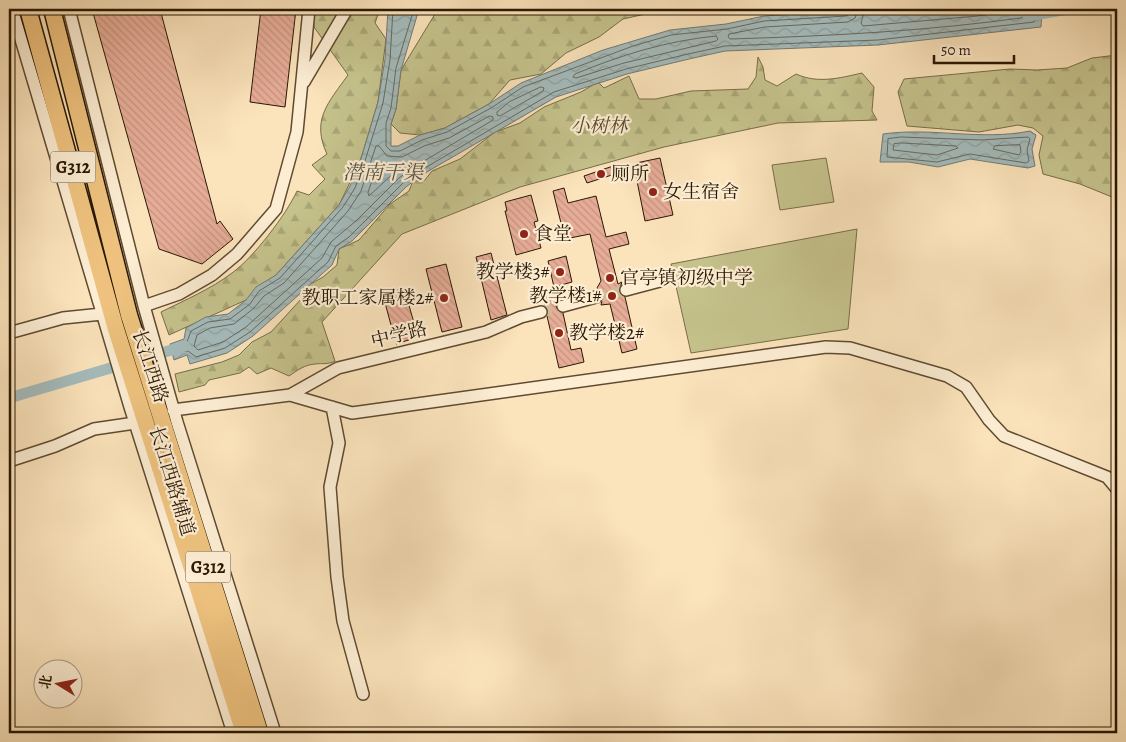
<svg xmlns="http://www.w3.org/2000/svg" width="1126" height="742" font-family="Alegreya,'Noto Serif SC',serif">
<defs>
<pattern id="forest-firs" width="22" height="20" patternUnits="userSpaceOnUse" patternTransform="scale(1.25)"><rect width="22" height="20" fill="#c5c28c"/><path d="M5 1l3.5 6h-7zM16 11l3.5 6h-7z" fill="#a9a677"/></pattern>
<pattern id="water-waves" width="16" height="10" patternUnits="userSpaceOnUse" patternTransform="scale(1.25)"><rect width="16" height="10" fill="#a4bbbc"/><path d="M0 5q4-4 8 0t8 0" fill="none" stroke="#8da0a0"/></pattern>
<pattern id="building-back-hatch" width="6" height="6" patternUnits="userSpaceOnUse" patternTransform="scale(1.25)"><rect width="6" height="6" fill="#e6ac97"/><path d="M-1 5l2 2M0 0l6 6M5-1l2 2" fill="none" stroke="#c59380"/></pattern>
</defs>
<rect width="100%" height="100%" fill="#fbe3bb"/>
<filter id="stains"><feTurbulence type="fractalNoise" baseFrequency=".004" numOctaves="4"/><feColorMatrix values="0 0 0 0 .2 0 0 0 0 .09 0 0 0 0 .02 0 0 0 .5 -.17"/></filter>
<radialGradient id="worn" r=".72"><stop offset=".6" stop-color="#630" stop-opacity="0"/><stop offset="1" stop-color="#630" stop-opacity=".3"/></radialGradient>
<!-- forest -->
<path fill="url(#forest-firs)" stroke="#786d48" d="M313 9H380L375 23 386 39 378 102 360 162 339 205 276 275 246 300 169 335 161 312C185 300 211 289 232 273 253 258 286 215 297 191L309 195 325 179 312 165 327 154C311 120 328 103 348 75L314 27Z
M438 9H668L623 19 599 37 566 53 541 74 510 80 489 104 445 128 420 135 400 133 391 124 396 109 401 70Z
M1117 55V199L1080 184 1043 174 1039 155 1043 136 1033 128 1018 125 979 132 907 126 898 92 904 79 1010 69 1037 70 1067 68 1092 58Z
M758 57 763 67 765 80 777 86 796 74C818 84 840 78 862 73L874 87 872 111 877 120 778 123 664 147 520 187 402 234 322 322 335 361C327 365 323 363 315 364 304 365 298 370 289 376L271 368 257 374 249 367 240 373 209 380 205 385 179 392 175 374 222 362 239 355 252 342 271 332 303 297 300 290 323 277 337 265 339 249 359 240 390 204 409 191 413 181 425 180 432 171 460 159 495 132 520 123 544 107 581 92 598 82 604 88 629 76 639 99H656L691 91 748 89 756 77Z"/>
<!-- park -->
<path fill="#c5c28c" stroke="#786d48" d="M826 158 834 202 780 210 772 165Z
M857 229 848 329 691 353 671 264Z"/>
<!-- water -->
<path fill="url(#water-waves)" stroke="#737a72" d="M388 9H419L401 70 396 109 391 124V146H398L420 135 445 128 489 104 521 83 603 50 670 30 726 24 764 16 847 11 1042 9 1041 27 878 45 725 51 689 59 627 74 556 97 420 176 406 187 352 241 339 249 332 265 253 336 227 353 190 364 187 355 174 360 170 344 184 339 186 328 206 317 228 314 246 300 256 287 276 275 339 205 350 186 360 162 378 102 385 59Z
M1030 131 1036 135 1032 149 1035 166 1028 168 970 159 938 167 909 162H880L883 134C932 127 981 141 1030 131Z"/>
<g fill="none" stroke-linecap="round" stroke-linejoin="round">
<!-- shore -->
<path stroke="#676a60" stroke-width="1" d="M393 9 390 60 383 103 364 164 355 188 343 207 280 278 259 291 250 304 230 319 208 322 191 331 187 342 176 347 178 352 188 351 196 357 225 348 250 332 328 262 336 246 349 237 403 183 418 172 554 92 626 69 688 54 725 46 878 40 1034 22 1037 9
M414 9 396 68 391 108 386 123V146L391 151H400L422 140 447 132 491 108 523 87 633 46 671 35 727 29 764 21 846 16 850 13 851 9
M858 9 855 18 848 22 765 27 729 34 728 37 730 39C830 36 929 31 1028 17L1031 9
M865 9 861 23 863 26 978 16 1023 9
M716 36 718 39 716 41 624 63 576 78 573 77 575 74C621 55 666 41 716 36Z
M541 87 544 88 543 91 500 116 497 115V112L509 102Z
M490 116 493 117V120L414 167 399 178 357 220 331 242 322 258 246 327 223 342 198 350 194 346 197 335 210 328 234 324 254 308 264 296 284 283 348 211 361 191 376 146H379L387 156 402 157 424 146 449 138Z
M901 137 981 140 1028 137 1030 139 1027 150 1029 161 1026 163 970 154 937 162 887 157 888 139Z
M902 143 956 146 958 148 937 155 893 150 894 144Z
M1020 145 1021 152 1019 155 993 149 995 146Z
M379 162 398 165 399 168 369 196 368 193Z"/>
<!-- canal -->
<path stroke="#a4bbbc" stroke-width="11" d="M1028 16 1068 9
M9 398 185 346"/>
</g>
<!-- building -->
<path fill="url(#building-back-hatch)" stroke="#2a1803" d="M92 9H160L217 224 220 221 233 239 202 264 159 249Z
M261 9H296L285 107 250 102Z
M660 158 673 215 645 221 636 176H639L636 163Z
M616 165 618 173 587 183 584 176Z
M564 188 568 203 596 196 606 237 626 232 629 244 609 249 618 284 622 282 619 291 625 297 637 349 622 353 610 304 601 305 603 295 597 288 601 281 590 234 565 239 553 191Z
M531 195 538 221 534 222 541 248 516 255 505 211H507L505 202Z
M491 253 507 315 491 320 476 257Z
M566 256 572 282 554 287 548 261Z
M446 264 462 327 442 332 426 269Z
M404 288 418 337 396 344 383 295Z
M558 294 559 300 556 307 563 313 571 350 581 348 584 362 559 368 547 316 548 311 542 298Z"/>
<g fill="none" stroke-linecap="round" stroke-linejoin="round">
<!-- minor-tunnel -->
<path stroke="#d1ba96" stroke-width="11" stroke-dasharray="11 5.5" stroke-linecap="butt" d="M596 297 626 290
M541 312 563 306"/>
<!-- minor casing -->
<g stroke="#5e4b31" stroke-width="14">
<path id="minor" d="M12 9 130 407 233 733
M69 9 144 306 177 422 275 733
M304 82 347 9
M626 290 660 281
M144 306 179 294 212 275 237 254 276 209 297 132 309 9
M563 306 596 297
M9 333 63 318 102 314
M290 395 338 368 486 332 521 317 541 312
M332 407 339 443 330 487 337 577 343 621 363 694
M173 410 290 395 352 413 826 347 850 348 947 376 966 387 989 420 1004 436 1107 477 1117 489
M9 461 55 446 94 429 135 423"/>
</g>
<!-- highway casing -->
<g stroke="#2a1803" stroke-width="19">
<path id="highway" d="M28 9 115 326 244 733
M52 9 129 315 260 733"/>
</g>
<!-- minor -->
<use href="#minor" stroke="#fcedd3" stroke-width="11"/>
<!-- highway -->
<use href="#highway" stroke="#eec27e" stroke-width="16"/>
</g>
<!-- markers -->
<g fill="#8f2418" stroke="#fcedd3" stroke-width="2">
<circle cx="601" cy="174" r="5"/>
<circle cx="653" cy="192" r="5"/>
<circle cx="524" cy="234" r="5"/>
<circle cx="560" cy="272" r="5"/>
<circle cx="610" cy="278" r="5"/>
<circle cx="612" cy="296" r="5"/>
<circle cx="444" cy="298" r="5"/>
<circle cx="559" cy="333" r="5"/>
</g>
<g text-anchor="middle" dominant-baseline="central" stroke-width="4.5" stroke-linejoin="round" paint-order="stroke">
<!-- shield labels -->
<g fill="#fcedd3" stroke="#695841" stroke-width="1">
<rect x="50.5" y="151.5" width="45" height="31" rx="4"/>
<rect x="185.5" y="551.5" width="45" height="31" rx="4"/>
</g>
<g font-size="18" font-weight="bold" fill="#2a1803">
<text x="73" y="167">G312</text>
<text x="208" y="567">G312</text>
</g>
<!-- park labels -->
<g font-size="19" font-style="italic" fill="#584b2c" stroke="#fcedd3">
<text x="599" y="126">小树林</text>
</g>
<!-- poi labels -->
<g font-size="19" fill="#2a1803" stroke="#fcedd3" text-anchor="start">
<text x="611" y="174">厕所</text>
<text x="663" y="192">女生宿舍</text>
<text x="534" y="234">食堂</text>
<text x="550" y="272" text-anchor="end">教学楼3#</text>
<text x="620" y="278">官亭镇初级中学</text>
<text x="602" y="296" text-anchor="end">教学楼1#</text>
<text x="434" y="298" text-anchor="end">教职工家属楼2#</text>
<text x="569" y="333">教学楼2#</text>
</g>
<!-- street labels -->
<g font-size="19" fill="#2a1803" stroke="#fcedd3">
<text transform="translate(399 335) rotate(-14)">中学路</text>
<text transform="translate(150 366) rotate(72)">长江西路</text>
<text transform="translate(172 481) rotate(73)">长江西路辅道</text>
</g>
<!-- water labels -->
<g font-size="20" font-style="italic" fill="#555144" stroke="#fcedd3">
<text x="383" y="172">潜南干渠</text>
</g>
</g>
<!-- margin -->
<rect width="1126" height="742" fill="none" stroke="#fbe3bb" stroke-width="30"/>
<rect x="10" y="10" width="1106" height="722" fill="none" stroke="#2a1803" stroke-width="2.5"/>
<rect x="15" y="15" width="1096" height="712" fill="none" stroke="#2a1803"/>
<!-- north arrow -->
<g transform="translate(58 684) rotate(280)"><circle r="24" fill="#fcedd3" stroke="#a89880"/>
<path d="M0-4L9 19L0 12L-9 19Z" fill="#8f2418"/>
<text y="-8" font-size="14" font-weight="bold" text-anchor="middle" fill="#2a1803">北</text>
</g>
<!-- scale -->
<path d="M934 55v8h80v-8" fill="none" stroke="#2a1803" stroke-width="2.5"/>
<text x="941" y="55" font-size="15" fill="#2a1803" stroke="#fcedd3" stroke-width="4" paint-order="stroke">50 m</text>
<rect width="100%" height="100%" filter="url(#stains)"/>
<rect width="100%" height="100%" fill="url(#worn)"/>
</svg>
